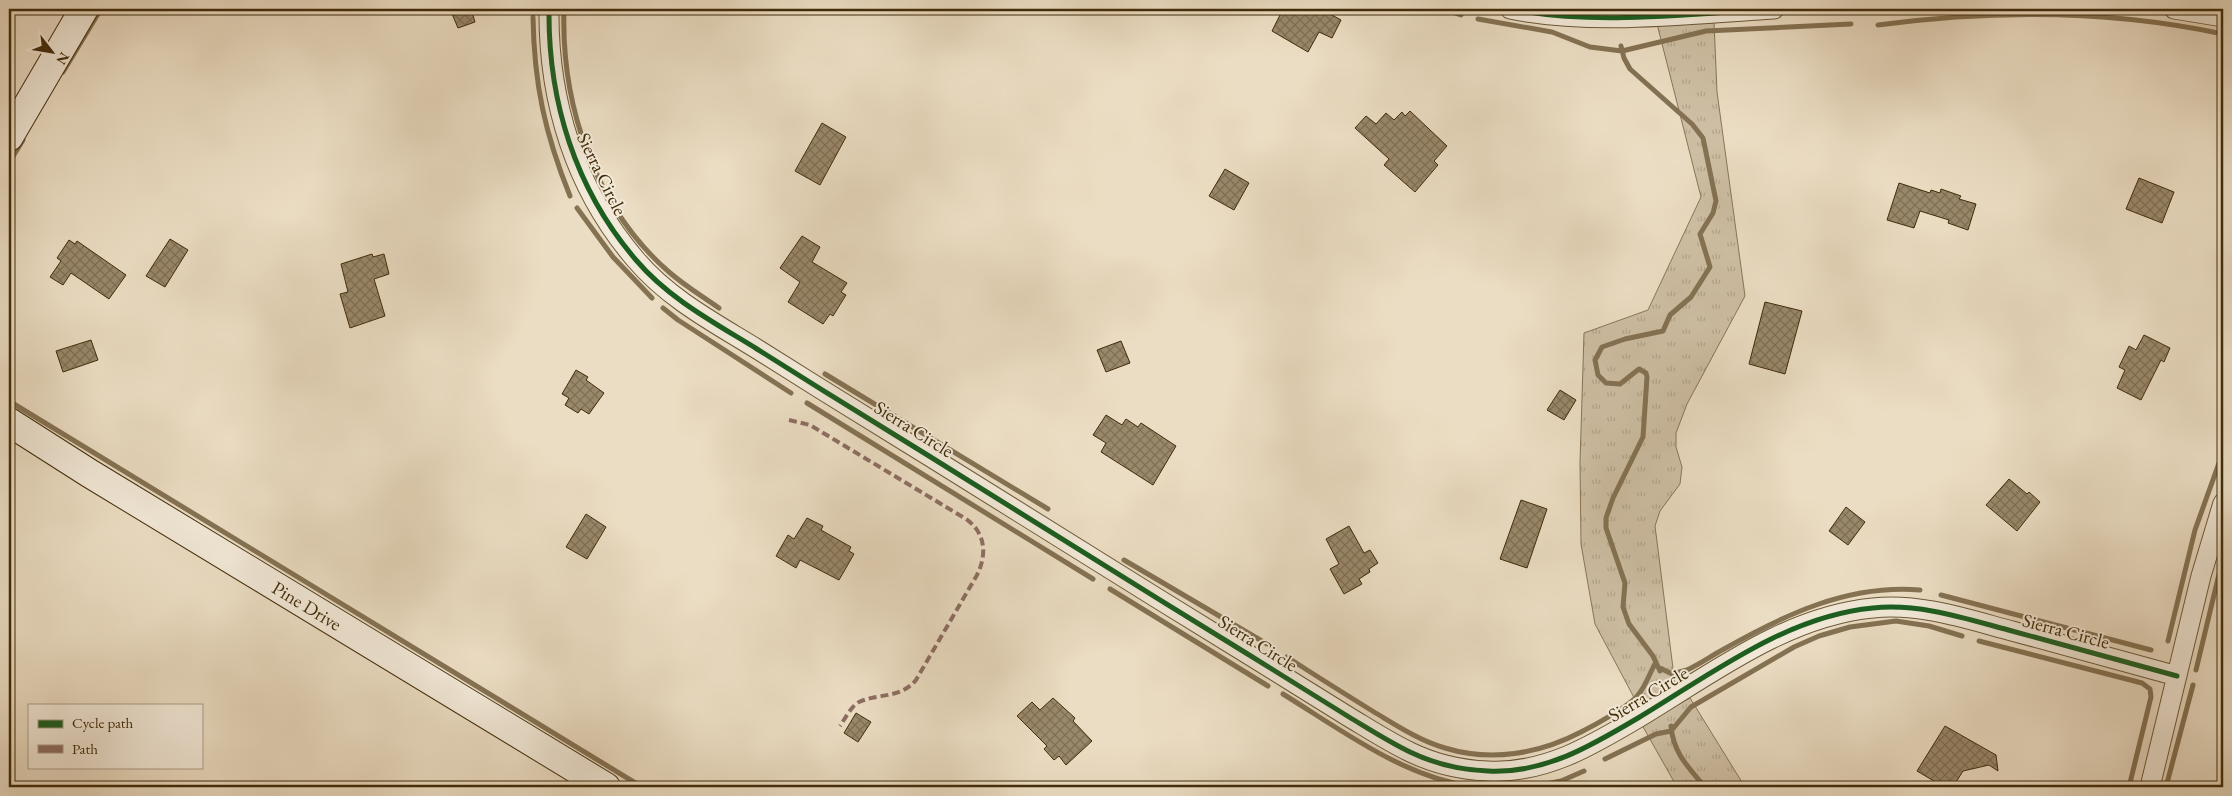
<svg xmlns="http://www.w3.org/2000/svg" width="2232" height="796" font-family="'EB Garamond',serif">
<defs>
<pattern id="grass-tufts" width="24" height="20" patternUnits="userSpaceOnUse" patternTransform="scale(1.25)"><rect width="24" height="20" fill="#cebfa4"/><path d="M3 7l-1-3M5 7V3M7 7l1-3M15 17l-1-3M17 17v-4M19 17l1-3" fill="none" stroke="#b2a48c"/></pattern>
<pattern id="building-cross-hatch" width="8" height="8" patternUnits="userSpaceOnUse" patternTransform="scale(1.25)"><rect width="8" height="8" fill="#99886a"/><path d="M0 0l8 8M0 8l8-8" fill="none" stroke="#7e6f55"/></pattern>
</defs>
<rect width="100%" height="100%" fill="#ebddc3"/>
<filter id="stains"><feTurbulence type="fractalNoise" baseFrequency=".004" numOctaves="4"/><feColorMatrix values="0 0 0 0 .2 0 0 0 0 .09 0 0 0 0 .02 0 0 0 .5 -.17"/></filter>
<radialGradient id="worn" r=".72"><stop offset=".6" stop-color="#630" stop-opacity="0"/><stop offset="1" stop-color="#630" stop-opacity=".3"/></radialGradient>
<!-- grass -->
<path fill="url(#grass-tufts)" stroke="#887657" d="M1714 22 1717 92 1745 296 1687 404 1676 433V447L1682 467 1680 484 1660 511 1655 526 1675 684 1639 707 1595 624 1581 544 1580 463 1584 333 1648 310 1701 197 1657 24Z
M1690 698 1745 787H1677L1642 725Z"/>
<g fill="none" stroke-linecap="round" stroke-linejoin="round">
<!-- stream -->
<path stroke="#847253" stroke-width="5" d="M564 9C561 105 595 208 669 272 685 286 702 296 719 308
M1443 9 1461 15
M533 17C534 84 545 134 570 196
M1478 19 1552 32 1590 47 1622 51 1706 31 1851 24
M1878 25C1991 10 2111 10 2223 34
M1621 46 1624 58 1630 69 1692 124 1703 138 1716 201 1713 213 1700 234 1710 267 1691 297 1670 315 1663 331 1625 339 1602 347 1595 360 1598 375 1606 383 1620 384 1639 369 1646 373 1647 377 1643 437 1613 498 1606 518V528L1625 583 1623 607 1629 624 1653 656 1660 671
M63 72 101 9
M9 163 23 140
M577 208 613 257 652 298
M663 308 678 320 791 393
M825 374 1048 509
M9 401 642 787
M807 403 1093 579
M1124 560 1267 644
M1110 589 1268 686
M1941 595 2151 650
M1979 641 2142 683 2150 689 2151 697 2129 787
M2168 641 2195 530 2219 463
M1287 657C1316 676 1345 694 1374 712 1396 725 1420 741 1445 748 1491 762 1539 754 1581 732 1595 725 1628 707 1638 695 1646 686 1650 672 1656 662
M1658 667 1672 674 1687 670C1700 664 1711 656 1724 649 1784 615 1848 584 1920 590
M2196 670 2220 570
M1283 694C1343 731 1403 777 1474 787
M1671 726C1673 753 1689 768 1705 787
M1605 759 1656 734 1671 731 1691 707 1794 647 1819 636 1850 627 1896 621 1929 626 1962 636
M1531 787 1561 781 1584 771
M2166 787 2193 685"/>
</g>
<!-- building -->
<path fill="url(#building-cross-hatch)" stroke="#412c0a" d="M450 9H471L475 22 458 28Z
M1283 9H1321L1341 20 1332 38 1319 32 1308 52 1272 31Z
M1410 111 1447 146 1434 161 1438 165 1415 192 1384 165 1389 159 1355 128 1366 116 1376 124 1386 113 1394 120 1402 112 1405 116Z
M822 123 846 137 820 185 795 171Z
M1225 169 1249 183 1234 210 1209 196Z
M2139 178 2174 192 2162 223 2126 209Z
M1899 183 1930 193 1931 190 1940 193 1941 189 1961 196 1959 199 1976 204 1968 230 1948 223 1949 220 1920 211 1914 228 1887 220Z
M802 236 820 247 812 262 847 283 841 292 846 295 833 316 830 314 823 324 788 302 800 282 780 268Z
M170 239 188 250 165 287 146 276Z
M69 240 75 244 77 241 126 275 109 299 71 273 63 285 50 277 61 261 57 258Z
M372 254 373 257 384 254 389 274 374 279 385 316 350 328 340 294 348 292 341 264Z
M1765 302 1802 311 1785 374 1749 364Z
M2144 335 2170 348 2164 362 2161 360 2141 400 2117 388 2125 370 2119 367 2129 346 2136 350Z
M91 340 98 360 63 372 56 351Z
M1121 341 1130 363 1106 372 1097 350Z
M576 370 588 377 586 380 604 393 589 414 581 409 578 413 565 405 569 398 562 394Z
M1560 390 1576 400 1564 420 1547 410Z
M1106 415 1122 425 1126 419 1138 427 1141 423 1176 446 1153 485 1101 452 1106 443 1093 435Z
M2009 479 2027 494 2029 492 2040 502 2017 531 1986 505Z
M1521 500 1547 509 1527 568 1500 559Z
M1846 507 1865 522 1848 545 1829 531Z
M586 514 606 527 587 559 566 547Z
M807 518 823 526 821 530 851 547 849 551 854 554 839 580 800 560 796 568 776 556 788 535 794 539Z
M1349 526 1364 553 1370 550 1378 563 1369 569 1370 572 1359 579 1362 584 1344 594 1330 569 1339 564 1326 539Z
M1053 698 1075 718 1073 721 1092 741 1066 765 1059 756 1054 760 1044 749 1047 746 1017 716 1032 702 1040 710Z
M856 713 871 722 858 742 844 733Z
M1945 726 1996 755 1998 771 1989 765 1963 771 1953 787H1944L1917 771Z"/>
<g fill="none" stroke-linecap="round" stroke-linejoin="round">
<!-- street casing -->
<g stroke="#6c5838" stroke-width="21">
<path id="street" d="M549 9C548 101 575 189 636 260 669 299 715 323 757 349 814 385 872 421 929 456 1035 522 1140 588 1246 653 1280 674 1315 696 1349 717 1369 729 1389 742 1410 752 1435 764 1460 770 1488 771 1544 774 1591 746 1638 718 1710 675 1786 616 1873 608 1920 603 1967 619 2012 631 2067 646 2122 661 2177 676
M1510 9C1594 26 1688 14 1774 9
M2174 9 2223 17
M2150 787 2201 576 2223 503"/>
</g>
<!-- secondary casing -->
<g stroke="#412c0a" stroke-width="30">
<g id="secondary">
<path d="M9 137 84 9"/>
<path id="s1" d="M9 422 89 473 606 787"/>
</g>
</g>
<!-- street -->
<use href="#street" stroke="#f2e9d8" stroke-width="19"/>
<!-- secondary -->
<use href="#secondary" stroke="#f2e9d8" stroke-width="28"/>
<!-- quiet -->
<path stroke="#8d6e63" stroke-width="4" stroke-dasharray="8 4" stroke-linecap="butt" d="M789 420 810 425 966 519C986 533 987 555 977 575L916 680C900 699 879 693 859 702 851 706 845 719 840 726"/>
<!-- cycleway casing -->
<g stroke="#f2e9d8" stroke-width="8">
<path id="cycleway" d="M549 9C548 101 575 189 636 260 669 299 715 323 757 349 814 385 872 421 929 456 1035 522 1140 588 1246 653 1280 674 1315 696 1349 717 1369 729 1389 742 1410 752 1435 764 1460 770 1488 771 1544 774 1591 746 1638 718 1710 675 1786 616 1873 608 1920 603 1967 619 2012 631 2067 646 2122 661 2177 676
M1510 9C1594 26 1688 14 1774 9"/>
</g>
<!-- cycleway -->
<use href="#cycleway" stroke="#1b5e20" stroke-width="5"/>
</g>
<g text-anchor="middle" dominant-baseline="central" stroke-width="4" stroke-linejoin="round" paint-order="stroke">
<!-- street labels -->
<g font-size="19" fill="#412c0a" stroke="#f2e9d8">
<text transform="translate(602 174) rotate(64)">Sierra Circle</text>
<text transform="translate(914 429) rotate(32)">Sierra Circle</text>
<text stroke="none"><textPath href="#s1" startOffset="350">Pine Drive</textPath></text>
<text transform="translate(2066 631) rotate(15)">Sierra Circle</text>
<text transform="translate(1258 643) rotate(32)">Sierra Circle</text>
<text transform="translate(1648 694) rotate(-31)">Sierra Circle</text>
</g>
</g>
<!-- margin -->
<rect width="2232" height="796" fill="none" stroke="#ebddc3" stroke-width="30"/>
<rect x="10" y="10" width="2212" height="776" fill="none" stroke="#412c0a" stroke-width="2.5"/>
<rect x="15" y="15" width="2202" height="766" fill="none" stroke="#412c0a"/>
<!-- legend -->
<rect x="28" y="704" width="175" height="65" fill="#f2e9d8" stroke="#ab9d86"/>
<rect x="38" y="720" width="25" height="8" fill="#1b5e20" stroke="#ab9d86"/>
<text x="72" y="728" font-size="15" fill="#412c0a">Cycle path</text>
<rect x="38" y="745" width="25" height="8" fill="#8d6e63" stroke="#ab9d86"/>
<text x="72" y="754" font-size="15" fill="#412c0a">Path</text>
<!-- north arrow -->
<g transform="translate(52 52) rotate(121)" stroke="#f2e9d8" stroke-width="4" paint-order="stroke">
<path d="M0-4L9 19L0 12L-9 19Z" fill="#412c0a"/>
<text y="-8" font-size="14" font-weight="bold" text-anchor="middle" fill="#412c0a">N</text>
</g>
<rect width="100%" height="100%" filter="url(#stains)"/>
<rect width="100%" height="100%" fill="url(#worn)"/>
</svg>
